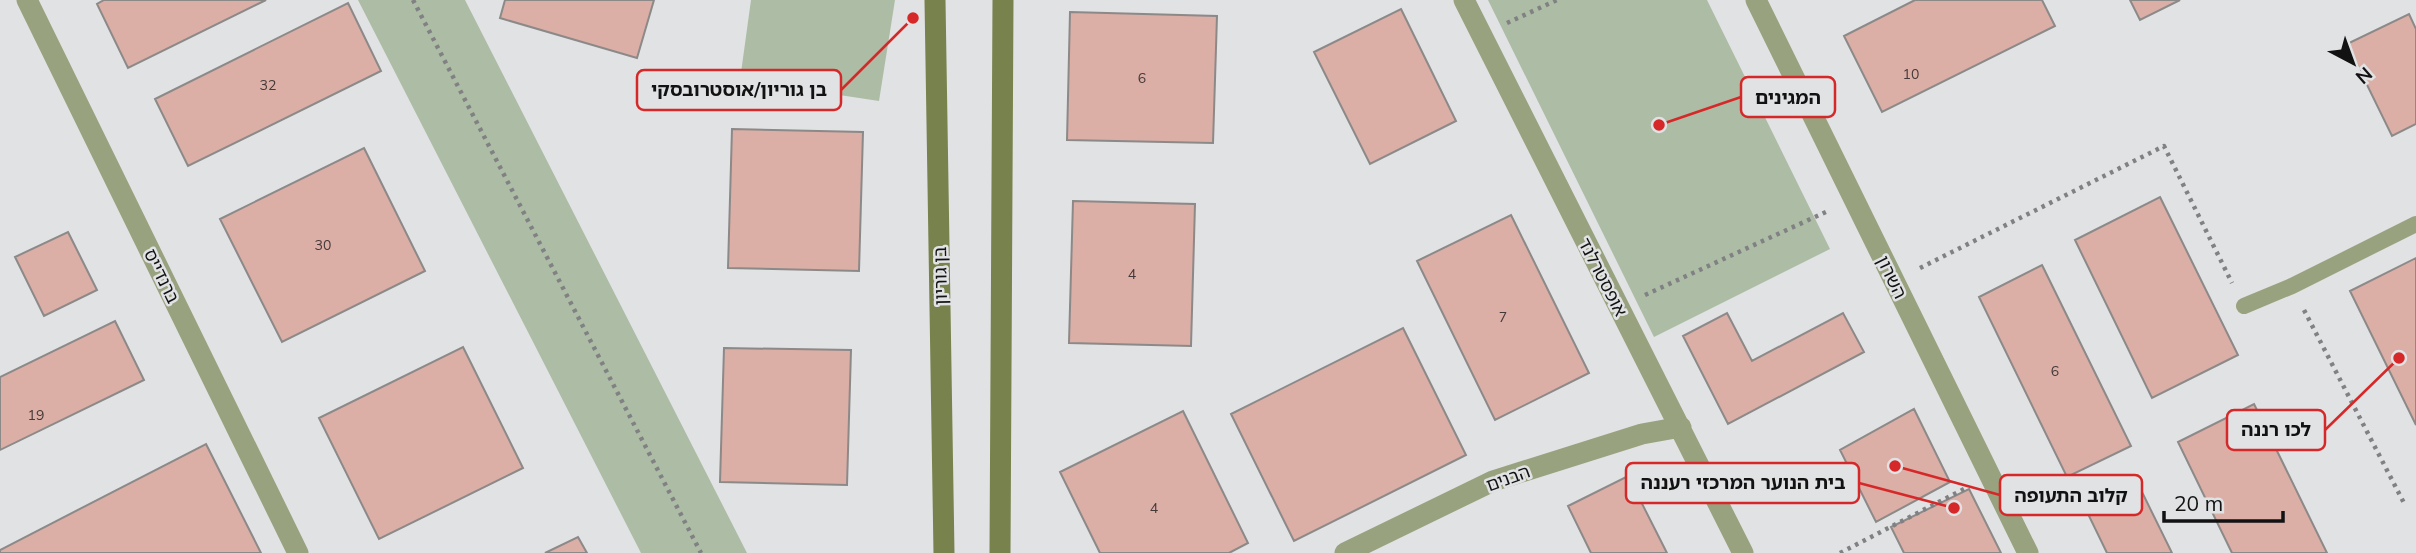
<svg xmlns="http://www.w3.org/2000/svg" width="2416" height="553" font-family="Mulish,'Noto Sans Hebrew',sans-serif">
<rect width="100%" height="100%" fill="#e1e2e4"/>
<!-- green -->
<path fill="#acbca5" d="M358 0H465L747 553H641Z
M751 0H895L879 101 740 80Z
M1488 0H1707L1830 249 1654 337Z"/>
<!-- building -->
<path fill="#dbaea6" stroke="#8c8989" stroke-width="2" d="M104 0H266L128 68 97 4Z
M505 0H654L637 58 500 18Z
M1915 0H2042L2055 26 1882 112 1844 36Z
M2130 0H2180L2140 20Z
M348 3 381 71 188 166 155 99Z
M1401 9 1456 121 1370 164 1314 52Z
M1070 12 1217 16 1213 143 1067 140Z
M2409 14 2416 29V124L2392 136 2347 44Z
M732 129 863 132 859 271 728 268Z
M364 148 425 271 282 342 220 219Z
M2160 197 2238 355 2152 398 2075 240Z
M1073 201 1195 204 1191 346 1069 343Z
M1511 215 1589 373 1495 420 1417 261Z
M68 232 97 290 44 316 15 257Z
M2416 258V425L2350 291Z
M2042 265 2131 446 2067 477 1979 297Z
M1727 313 1752 361 1843 313 1864 352 1728 424 1683 336Z
M115 321 144 380 0 450V377Z
M1403 328 1466 455 1294 541 1231 414Z
M463 347 523 468 379 539 319 418Z
M724 348 851 350 847 485 720 482Z
M2254 404 2327 553H2232L2178 442Z
M1914 409 1950 482 1876 522 1840 450Z
M1183 411 1248 543 1229 553H1100L1060 472Z
M206 444 261 553H0V550Z
M1628 476 1667 553H1591L1568 506Z
M1969 489 2001 553H1904L1891 527Z
M2141 490 2172 553H2107L2089 516Z
M578 537 587 553H545Z"/>
<g fill="none" stroke-linecap="round" stroke-linejoin="round">
<!-- path -->
<path stroke="#818183" stroke-width="4.5" stroke-dasharray="3.5 5" stroke-linecap="butt" d="M413 0 701 553
M1507 23 1557 0
M1920 268 2164 146 2232 283
M1645 295 1828 211
M2304 310 2405 505
M1840 553 1964 489"/>
<!-- lane -->
<path stroke="#99a27e" stroke-width="16" d="M2244 306 2292 286 2416 224"/>
<!-- street -->
<path stroke="#99a27e" stroke-width="21" d="M27 0 298 553
M1464 0 1743 553
M1756 0 2028 553
M1345 553 1493 481 1642 434 1681 427"/>
<!-- secondary -->
<path stroke="#77824c" stroke-width="21" d="M935 0 944 553
M1000 553 1003 0"/>
</g>
<g text-anchor="middle" dominant-baseline="central" stroke-width="5" stroke-linejoin="round" paint-order="stroke">
<!-- number labels -->
<g font-size="14" fill="#443938">
<text x="1911" y="74">10</text>
<text x="1142" y="78">6</text>
<text x="268" y="85">32</text>
<text x="323" y="245">30</text>
<text x="1132" y="274">4</text>
<text x="1503" y="317">7</text>
<text x="2055" y="371">6</text>
<text x="36" y="415">19</text>
<text x="1154" y="508">4</text>
</g>
<!-- street labels -->
<g font-size="18" fill="#121213" stroke="#e1e2e4">
<text transform="translate(162 276) rotate(64)">ברנדייס</text>
<text transform="translate(940 276) rotate(-91)">בן גוריון</text>
<text transform="translate(1603 277) rotate(63)">אופסטרלנד</text>
<text transform="translate(1892 277) rotate(64)">השרון</text>
<text transform="translate(1508 478) rotate(-20)">הבנים</text>
</g>
</g>
<!-- callouts -->
<path fill="none" stroke="#d62828" stroke-width="2.5" d="M913 18L841 90M1659 125L1741 97M2399 358L2325 430M1954 508L1859 483M1895 466L2000 495"/>
<g fill="#d62828" stroke="#e1e2e4" stroke-width="2.5">
<circle cx="913" cy="18" r="7"/>
<circle cx="1659" cy="125" r="7"/>
<circle cx="2399" cy="358" r="7"/>
<circle cx="1954" cy="508" r="7"/>
<circle cx="1895" cy="466" r="7"/>
</g>
<g fill="#e1e2e4" stroke="#d62828" stroke-width="2.5">
<rect x="637" y="70" width="204" height="40" rx="7"/>
<rect x="1741" y="77" width="94" height="40" rx="7"/>
<rect x="2227" y="410" width="98" height="40" rx="7"/>
<rect x="1626" y="463" width="233" height="40" rx="7"/>
<rect x="2000" y="475" width="142" height="40" rx="7"/>
</g>
<g font-size="19" text-anchor="middle" font-weight="bold" fill="#121213">
<text x="739" y="96">בן גוריון/אוסטרובסקי</text>
<text x="1788" y="104">המגינים</text>
<text x="2276" y="436">לכו רננה</text>
<text x="1743" y="489">בית הנוער המרכזי רעננה</text>
<text x="2071" y="502">קלוב התעופה</text>
</g>
<!-- north arrow -->
<g transform="translate(2353 63) rotate(139)" stroke="#e1e2e4" stroke-width="5" paint-order="stroke">
<path d="M0-5L12 26L0 18L-12 26Z" fill="#121213"/>
<text y="-10" font-size="19" font-weight="bold" text-anchor="middle" fill="#121213">N</text>
</g>
<!-- scale -->
<path d="M2164 511v10h119v-10" fill="none" stroke="#121213" stroke-width="3.5"/>
<text x="2174" y="511" font-size="21" fill="#121213" stroke="#e1e2e4" stroke-width="5" paint-order="stroke">20 m</text>
</svg>
